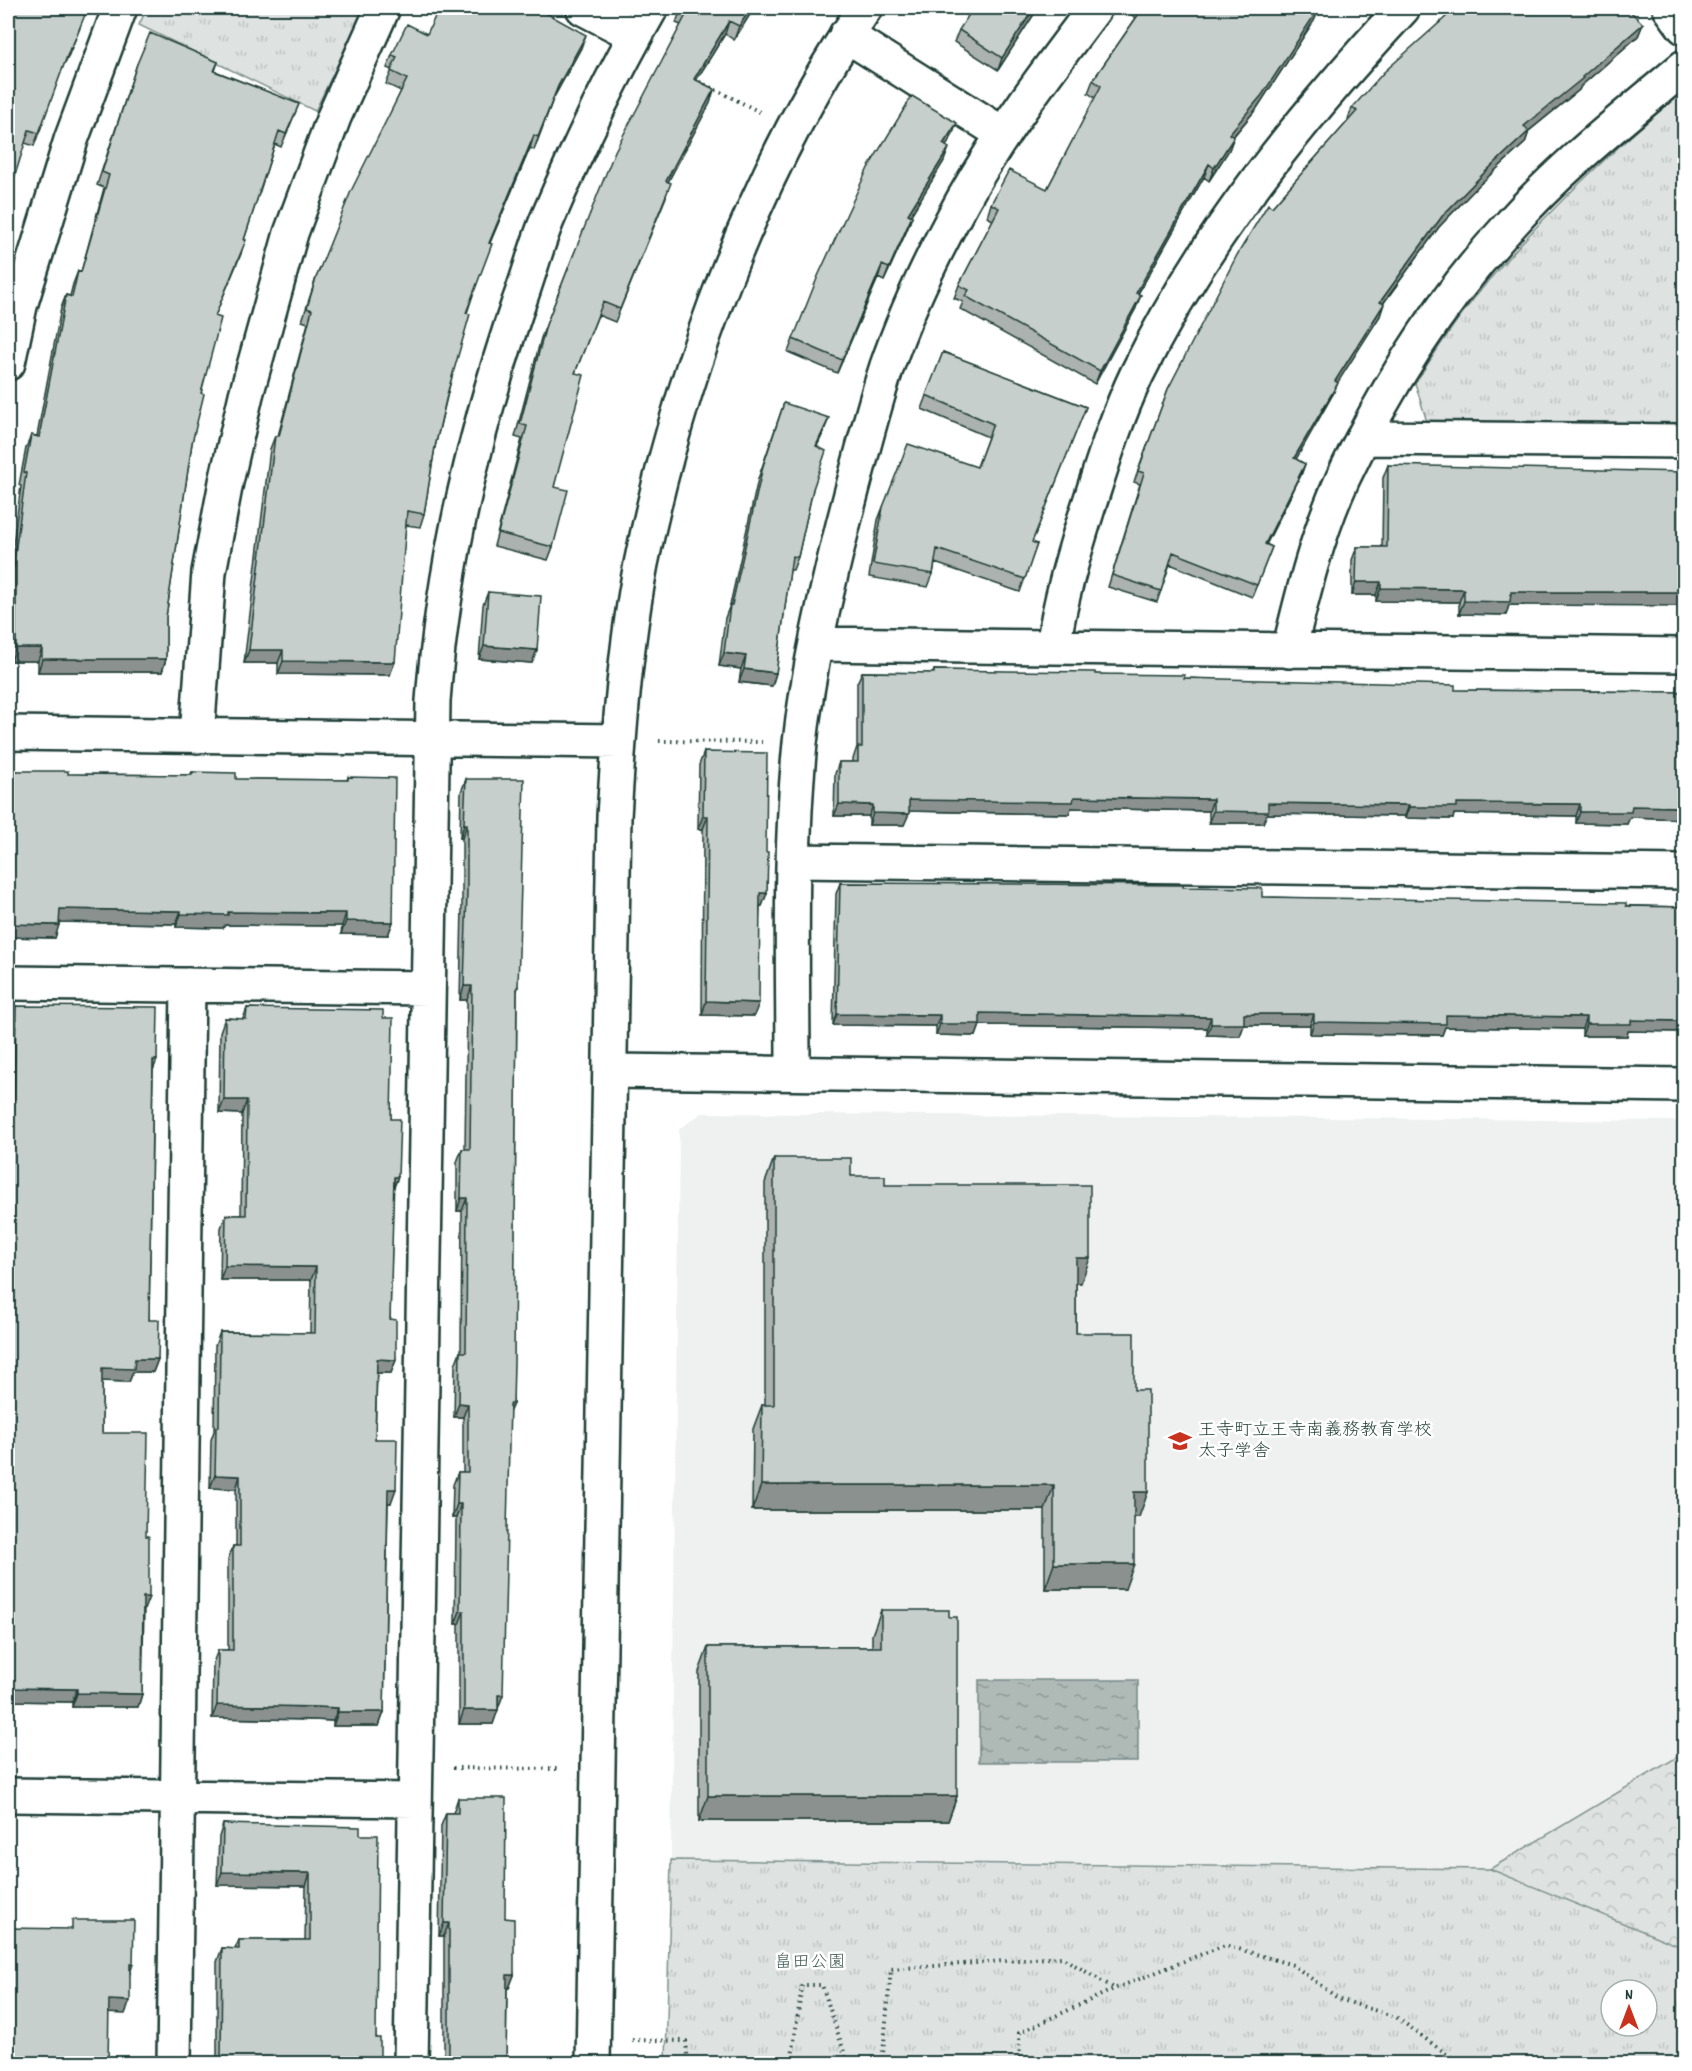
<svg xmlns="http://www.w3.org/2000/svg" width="1692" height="2071" font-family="Dekko,'Klee One',sans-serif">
<defs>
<pattern id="forest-crowns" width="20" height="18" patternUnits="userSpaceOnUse" patternTransform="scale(1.5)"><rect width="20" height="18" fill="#dee3e2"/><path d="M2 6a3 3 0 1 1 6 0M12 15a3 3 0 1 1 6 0" fill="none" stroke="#bec4c2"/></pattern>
<pattern id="park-tufts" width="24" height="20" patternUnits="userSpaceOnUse" patternTransform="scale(1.5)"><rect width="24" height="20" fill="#dee3e2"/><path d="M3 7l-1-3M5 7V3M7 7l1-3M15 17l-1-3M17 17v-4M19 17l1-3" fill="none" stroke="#bec4c2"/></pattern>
<pattern id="water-ripples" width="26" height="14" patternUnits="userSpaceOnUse" patternTransform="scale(1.5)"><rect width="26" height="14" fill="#afbab7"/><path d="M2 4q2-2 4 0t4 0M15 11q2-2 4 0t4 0" fill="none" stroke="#8e9896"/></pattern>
</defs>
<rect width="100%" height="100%" fill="#fff"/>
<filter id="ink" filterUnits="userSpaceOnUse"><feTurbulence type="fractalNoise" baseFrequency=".0167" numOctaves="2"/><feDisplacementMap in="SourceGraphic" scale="12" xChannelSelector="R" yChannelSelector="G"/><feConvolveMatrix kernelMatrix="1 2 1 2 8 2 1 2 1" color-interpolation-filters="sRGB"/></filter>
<g filter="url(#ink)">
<!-- built -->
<path fill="#eef1f0" d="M702 1113 1684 1121V1753L1490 1869 671 1860 679 1129Z"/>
<!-- forest -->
<path fill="url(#forest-crowns)" stroke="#7e908b" stroke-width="1.5" d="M1684 1753V1965L1490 1869Z"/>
<!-- park -->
<path fill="url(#park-tufts)" stroke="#7e908b" stroke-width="1.5" fill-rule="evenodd" d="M147 8H365L315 111 139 25Z
M1681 93 1684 94V426L1427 422 1415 383C1431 360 1445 336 1462 314 1525 231 1601 160 1681 93Z
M671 1860 1490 1869 1684 1948V2063H666ZM1611 1990H1647V2026H1611Z"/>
<!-- water -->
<path fill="url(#water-ripples)" stroke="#758883" stroke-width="1.5" d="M979 1680H1138V1762H979Z"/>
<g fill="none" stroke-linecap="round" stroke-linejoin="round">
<!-- minor casing -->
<g stroke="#1f3d34" stroke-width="38">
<path id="minor" d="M583 8 635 35
M1670 8 1684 27
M846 35 1003 134
M8 363 20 306 71 140 120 8
M1365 438 1684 441
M816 644 1684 655
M1053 647C1060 600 1073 556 1087 511 1102 465 1116 418 1137 374 1203 238 1301 118 1403 8
M1289 651C1303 592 1318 532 1343 478 1386 387 1442 299 1510 225 1562 166 1625 117 1684 67
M8 733 619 741
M197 736 209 572 226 482 246 395 291 233 334 117 383 8
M794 861 1684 872
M8 983 428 988
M611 1071 1684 1085
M793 1073C793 964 789 853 800 743 808 670 825 597 843 525 857 472 870 418 887 366 906 311 935 251 963 200 1001 132 1048 70 1095 8
M8 1795 415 1800
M174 2064 188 985
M411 2064 433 701C443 565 475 431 519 302 529 275 536 247 547 220 578 147 612 76 651 8
M593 2064 614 817C619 733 625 647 641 564 680 374 755 169 865 8"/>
</g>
<!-- path -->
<path stroke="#1f3d34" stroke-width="4" stroke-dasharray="1.5 4.5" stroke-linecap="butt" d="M694 79 760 112
M659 741 762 742
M453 1768 559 1769
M632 2040 686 2041 688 2064
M791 2064 802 1985H822L848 2064
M882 2064 891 1969 1061 1957 1114 1988
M1020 2064 1019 2033 1114 1989 1225 1945 1293 1965 1339 1999 1396 2017 1460 2064"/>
<!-- minor -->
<use href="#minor" stroke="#fff" stroke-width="33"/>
</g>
<!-- wall -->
<path fill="#abb2af" stroke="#1f3d34" stroke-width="1.5" d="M8 8H76L75 11 80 28 66 62 65 61 34 146 25 143Z
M754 8 734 40 725 34 696 80 714 89 710 103 668 182 666 197 615 322 598 315 575 373 554 487 553 547 548 560 494 546 522 439 515 437 541 338 573 256 681 25 676 23 681 9Z
M1038 8 998 70 954 42 959 30Z
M1124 8H1319L1315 19 1257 108 1233 137 1229 150 1209 181 1204 177 1138 294 1136 308 1095 384 960 309 963 302 954 298 959 285 993 220 987 217 991 204 1047 189 1095 98 1088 93 1093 80 1136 18 1123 9Z
M1643 24 1638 36 1581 86 1579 90 1529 131 1525 143 1478 186 1439 227 1383 304 1380 316 1337 382 1333 394 1296 459 1305 464 1301 475 1266 544 1272 547 1252 597 1170 564 1157 602 1108 587 1140 484 1134 482 1168 389 1272 207 1349 120 1348 119 1352 108Z
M427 34 581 48 553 99 534 150 530 148 490 243 467 313 435 447 424 514 420 527 406 525 390 675 278 674V663H244L270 449 275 436H278L308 323 302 321 316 278 401 91 386 84 392 70 387 68 392 55Z
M218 62 215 71 299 104 281 147 275 144 244 240 241 254 215 316 192 443 166 617V659L162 672H38V661H11V574H9L21 486 19 485 26 448 31 435 37 436 61 308 66 295 70 296 73 284 78 271 81 272 104 188 97 185 137 64Z
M952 136 946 146 944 161 910 216H912L907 230 884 281 878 278 837 373 788 352 793 339Z
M943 352 1086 407 1032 542 1037 544 1020 592 935 563 933 574 928 587 869 577 878 520 883 507 977 467 988 437 922 409Z
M784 403 824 431 817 446 813 489 798 557 793 570H790L776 673 772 686 739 682 741 669 719 666 725 618 730 605 758 479Z
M1388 465 1509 605 1506 615 1459 614V602L1376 601V595H1352V560L1357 547H1382L1383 478Z
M488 592 537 650 532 663 479 659 483 605Z
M934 670 1095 674 1455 690 1680 692 1681 688H1684V819L1630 817 1627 824 1576 823V816L1454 814 1453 819 1405 818V816L1267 814 1263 823H1209V811L1071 808 1069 814 909 811 904 825H869V816H834L835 774 839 762H853V759L857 747V683L862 672 933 673Z
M704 752 766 852 767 893 762 906H760L754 1016 702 1015 703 829H698L699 765Z
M13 771 68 774 190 775 192 772 236 779 347 780 348 777 393 922 388 935 341 934 342 926 225 925 223 928 176 927V924L59 922 55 938 8 937V777H10Z
M466 779 518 987 517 992 513 1404 509 1413 498 1708 493 1724H459V1624H455L456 1518H452L453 1485 458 1472H463V1417H454L455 1365 460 1352H461L462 1211H457V1162L462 1149H465L467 1000H460L462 906V838H460L461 792Z
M840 883 1183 887 1262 897 1684 907V1032L1628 1031 1627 1036H1582V1029L1445 1027 1442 1035 1310 1034V1025H1244L1240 1036 1207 1035V1028L980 1025 976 1036 936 1035V1026L833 1025 836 894Z
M16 1006 153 1071 149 1320 158 1359 153 1372H133L129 1382 102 1381V1433L144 1610 142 1694 138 1707H72V1702L8 1701V1110H9L11 1019Z
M247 1008 383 1018 391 1119 393 1190 390 1319 396 1360 391 1373H377L375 1439 391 1503H388L384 1712 379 1726H333V1721L313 1720 212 1718 213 1663 218 1650H228V1559L233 1546H236V1489L210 1488 211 1440 214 1431 215 1346 220 1332 310 1333 311 1280H220L221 1228 226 1215H241L242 1114 219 1113 220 1032 225 1018 243 1019Z
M774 1158 851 1176 885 1185 1081 1283H1076V1333L1134 1390 1139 1517H1134L1125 1589H1045V1510H752L753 1429 762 1405H765V1183Z
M881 1610 957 1796 948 1821H699V1672L708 1647H872V1635Z
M458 1798 505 1918 514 1975 509 1988H507L506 2064H444V1936H439L441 1826 446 1813H453Z
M223 1824 360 1835 376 2038 380 2064H217V1962L222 1948 235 1949 239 1940H305L306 1886 217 1885 219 1837Z"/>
<!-- shaded-wall -->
<path fill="#8b918f" stroke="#1f3d34" stroke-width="1.5" d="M751 8H754L734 40 739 26Z
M1034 8H1038L998 70 1002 58Z
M1319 8 1315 19 1257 108 1224 147 1229 134Z
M729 21 725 34 689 92 694 79Z
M1643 24 1638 36 1581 86 1579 90 1520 138 1524 126Z
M586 35 581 48 553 99 534 150 558 86Z
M714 89 710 103 661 195 666 181Z
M957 123 952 136 938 158 943 144Z
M1529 131 1525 143 1478 186 1439 227 1376 313 1380 302 1443 215 1483 174Z
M534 135 530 148 484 256 489 243Z
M1234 137 1229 150 1209 181 1214 168Z
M949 148 944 161 903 228 908 214Z
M1209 164 1204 177 1131 306 1136 293Z
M912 216 907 230 884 281 889 268Z
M882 265 878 278 837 373 842 360Z
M1141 295 1136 308 1095 384 1100 371Z
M1384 304 1380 316 1331 393 1335 381Z
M1338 383 1333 394 1290 470 1294 458Z
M829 418 824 431 811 459 816 446Z
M1305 464 1301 475 1261 555 1265 544Z
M14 561H16L11 574H9Z
M1356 582H1381L1376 595H1352Z
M1381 588 1464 589 1459 602 1376 601Z
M1511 592H1684V606L1509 605 1506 615 1459 614 1464 601Z
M484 646 537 650 532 663 479 659Z
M16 648H42L38 661H11Z
M249 650H283L278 663H244Z
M724 653 746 656 741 669 719 666Z
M42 659H166L162 672H38Z
M283 661 395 662 390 675 278 674Z
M744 669 776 673 772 686 739 682Z
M1074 797 1213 799 1209 811 1071 808 1069 814 905 811 909 800Z
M1268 803 1409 805 1405 816 1267 814 1263 823H1209L1213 811Z
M1457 803 1580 804 1576 816 1454 814 1453 819 1405 818 1409 807Z
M839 804 873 805 869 816H834Z
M1632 806 1684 807V819L1630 817 1627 824 1576 823 1580 812Z
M873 813 909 814 904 825H869Z
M703 816H708L703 829H698Z
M464 824H467L462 838H460Z
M760 893H767L762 906H755Z
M60 909 181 911 176 924 55 922Z
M228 912 346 913 342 926 225 925 223 928 176 927 181 914Z
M346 921 393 922 388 935 341 934Z
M8 924 59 925 55 938 8 937Z
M464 986H472L467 1000H460Z
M706 1001 759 1003 754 1016 702 1015Z
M980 1013 1211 1017 1207 1028 980 1025 976 1036 936 1035 940 1024Z
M837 1014 940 1015 936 1026 833 1025Z
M1244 1014H1314L1310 1025H1244L1240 1036 1207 1035 1211 1024Z
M1446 1015 1586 1017 1582 1029 1445 1027 1442 1035 1310 1034 1314 1022Z
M1631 1020 1684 1021V1032L1628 1031 1627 1036H1582L1586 1024Z
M153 1060H157L152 1073Z
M224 1100H247L242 1114 219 1113Z
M394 1177H398L393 1190Z
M461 1198H467L462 1211H457Z
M1076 1258H1090L1081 1283H1067Z
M225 1266 316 1267 311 1280H220Z
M135 1359H158L153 1372H133L129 1382 98 1381 102 1368Z
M377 1359 396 1360 391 1373H373Z
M459 1403 468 1404 463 1417H454Z
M215 1475 240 1476 236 1489 210 1488Z
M761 1485H1054L1045 1510H752Z
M388 1489H396L391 1503H383Z
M1134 1492H1148L1139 1517H1125Z
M457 1504H461L456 1518H452Z
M1054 1564H1134L1125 1589H1045Z
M143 1597H149L144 1610H139Z
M460 1611H464L459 1624H455Z
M8 1688 77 1689 72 1702 8 1701Z
M77 1693 142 1694 138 1707H72Z
M498 1695H503L498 1709Z
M217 1705 318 1707 338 1708 333 1721 313 1720 212 1718Z
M464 1710H498L493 1724H459Z
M338 1712H384L379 1726H333Z
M708 1796H957L948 1821H699Z
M222 1872 310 1873 306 1886 217 1885Z
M444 1923H449L444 1936H439Z
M130 1964H133L129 1977Z
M507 1975H514L509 1988H502Z
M109 2000 130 2001 125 2014 104 2013Z"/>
<!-- building -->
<path fill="#c7cfcc" stroke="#1f3d34" stroke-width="1.5" d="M8 8H75L74 10 85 15 71 49 70 48 39 133 29 130 8 198Z
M439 8H537L586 35 558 86 538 137 534 135 489 243 492 244 466 313 470 314 448 391 435 447 424 514 407 511 395 662 283 661V650H249L275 436H279L312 310 307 308 316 278 351 191 407 79 391 71 397 57 392 55 407 24 427 34Z
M682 8H751L739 26 729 21 694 79 714 89 666 181 671 183 620 309 603 302 575 373 584 375 554 487 568 490 553 547 498 533 527 426 520 424 546 325 573 256 615 151 687 13 681 9Z
M973 8H1034L1002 58 959 30Z
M1143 8H1319L1262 95 1229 134 1234 137 1214 168 1209 164 1136 293 1141 295 1100 371 965 296 969 290 959 285 999 208 991 204 1009 170 1047 189 1101 86 1093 80Z
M1456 8H1627L1643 24 1582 77 1583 78 1524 126 1529 131 1483 174 1443 215 1380 302 1384 304 1335 381 1338 383 1294 458 1305 464 1265 544 1272 547 1257 585 1173 552 1161 591 1112 575 1144 473 1138 471 1168 389 1237 255 1268 204 1272 207 1357 111 1352 108 1384 72Z
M150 33 218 62 214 71 299 104 286 134 279 131 244 240H246L215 316 221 318 201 393 204 394 192 443 166 617V659H42V648H16V561H14L26 473 24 472 31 435 39 437 66 295 72 297 78 271 81 272 109 175 102 172 137 64Z
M912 96 957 123 943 144 949 148 908 214 912 216 889 268 882 265 842 360 793 339 818 276 868 168Z
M943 352 1086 407 1032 542 1037 544 1025 579 937 549 933 574 873 564 883 507 908 444 977 467 993 424 926 395Z
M784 403 829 418 816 446 826 451 813 489 798 557 792 556 776 673 744 669 746 656 724 653 730 605H732L763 466Z
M1388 465 1684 472V592H1511L1510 602 1464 601V589L1381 588V582H1356L1357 547H1387Z
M488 592 541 596 537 650 484 646Z
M934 670 1095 672V674L1184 675V678L1455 685V690L1681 692V688H1684V807L1632 806 1631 812H1580V804L1457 803V807H1409V805L1268 803V812L1213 811V799L1074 797 1073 802 909 800V814L873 813V805L839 804V762H858V747H862V672L934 673Z
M704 752 767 753 766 852H768L767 893H760L759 1003 706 1001 708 816H703Z
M13 771H68V774L192 775V772L236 773V779L348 780V777L395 778 393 922 346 921V913L228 912V915L181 914V911L60 909 59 925 8 924V777H13Z
M466 779H524L518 987H517L514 1362 513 1404H510L503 1695H498V1710H464V1611H460L461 1504H457L458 1472H468V1404L459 1403 460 1352H466L467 1198H461L462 1149H470L472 986H464L467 892V824H464Z
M840 883 1183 885V887L1262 888V897L1626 903V906L1684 907V1021L1631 1020V1024H1586V1017L1446 1015V1024L1314 1022V1014H1244V1024H1211V1017L980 1013V1024H940V1015L837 1014Z
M16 1006 158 1007 157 1060H153L149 1320H159L158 1359H135L134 1369 102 1368V1433H148L146 1536H149V1597H143L142 1694 77 1693V1689L8 1688V1110H14Z
M247 1008 383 1010V1018H393L391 1119H400L398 1177H394L390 1319 396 1320V1360L377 1359 375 1439H397L396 1489H388L384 1712H338V1708L318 1707 217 1705 218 1650H233V1546H240V1476L215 1475 216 1427H219L220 1332 315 1333 316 1267 225 1266 226 1215H246L247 1100H224L225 1018 246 1019Z
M774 1158H851V1176H885V1185H1090V1258H1076V1333H1134V1390H1148V1492H1134V1564H1054V1485H761L762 1405H774Z
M881 1610H949V1617H957V1796H708V1647H881Z
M458 1798H506L505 1918 514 1919V1975H507L506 2064H449V1923H444L446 1813H458Z
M223 1824 360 1827V1835H378L376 2038H380V2064H221L222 1948 239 1949V1940H310V1873L222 1872Z
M72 1920H134L133 1964H130V2001L109 2000 108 2064H8V1928L72 1929Z"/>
</g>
<!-- icons -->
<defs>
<g id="school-bare" transform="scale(1.8)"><path d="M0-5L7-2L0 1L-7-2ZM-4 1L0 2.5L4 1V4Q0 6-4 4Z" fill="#c8321e" stroke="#fff" stroke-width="2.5" paint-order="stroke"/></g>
</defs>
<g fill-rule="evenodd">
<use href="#school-bare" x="1180" y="1441"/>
</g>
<g text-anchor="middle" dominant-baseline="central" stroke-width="5" stroke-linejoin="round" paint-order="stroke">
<!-- poi labels -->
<g font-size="18" fill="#1f3d34" stroke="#fff" text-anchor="start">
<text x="1198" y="1431">王寺町立王寺南義務教育学校<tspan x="1198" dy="21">太子学舎</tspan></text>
</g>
<!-- park labels -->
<g font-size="18" fill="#455e57" stroke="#fff">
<text x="810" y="1963">畠田公園</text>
</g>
</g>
<!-- margin -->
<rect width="1692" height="2071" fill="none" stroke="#fff" stroke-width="30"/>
<rect x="15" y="15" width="1662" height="2041" fill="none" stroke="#1f3d34" stroke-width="2" filter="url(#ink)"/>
<!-- north arrow -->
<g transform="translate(1629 2008)"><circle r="28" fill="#ffffff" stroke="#a5b1ae" stroke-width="1.5"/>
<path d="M0-4.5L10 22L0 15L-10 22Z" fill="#c8321e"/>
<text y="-9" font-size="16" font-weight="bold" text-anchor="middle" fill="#1f3d34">N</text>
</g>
</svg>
